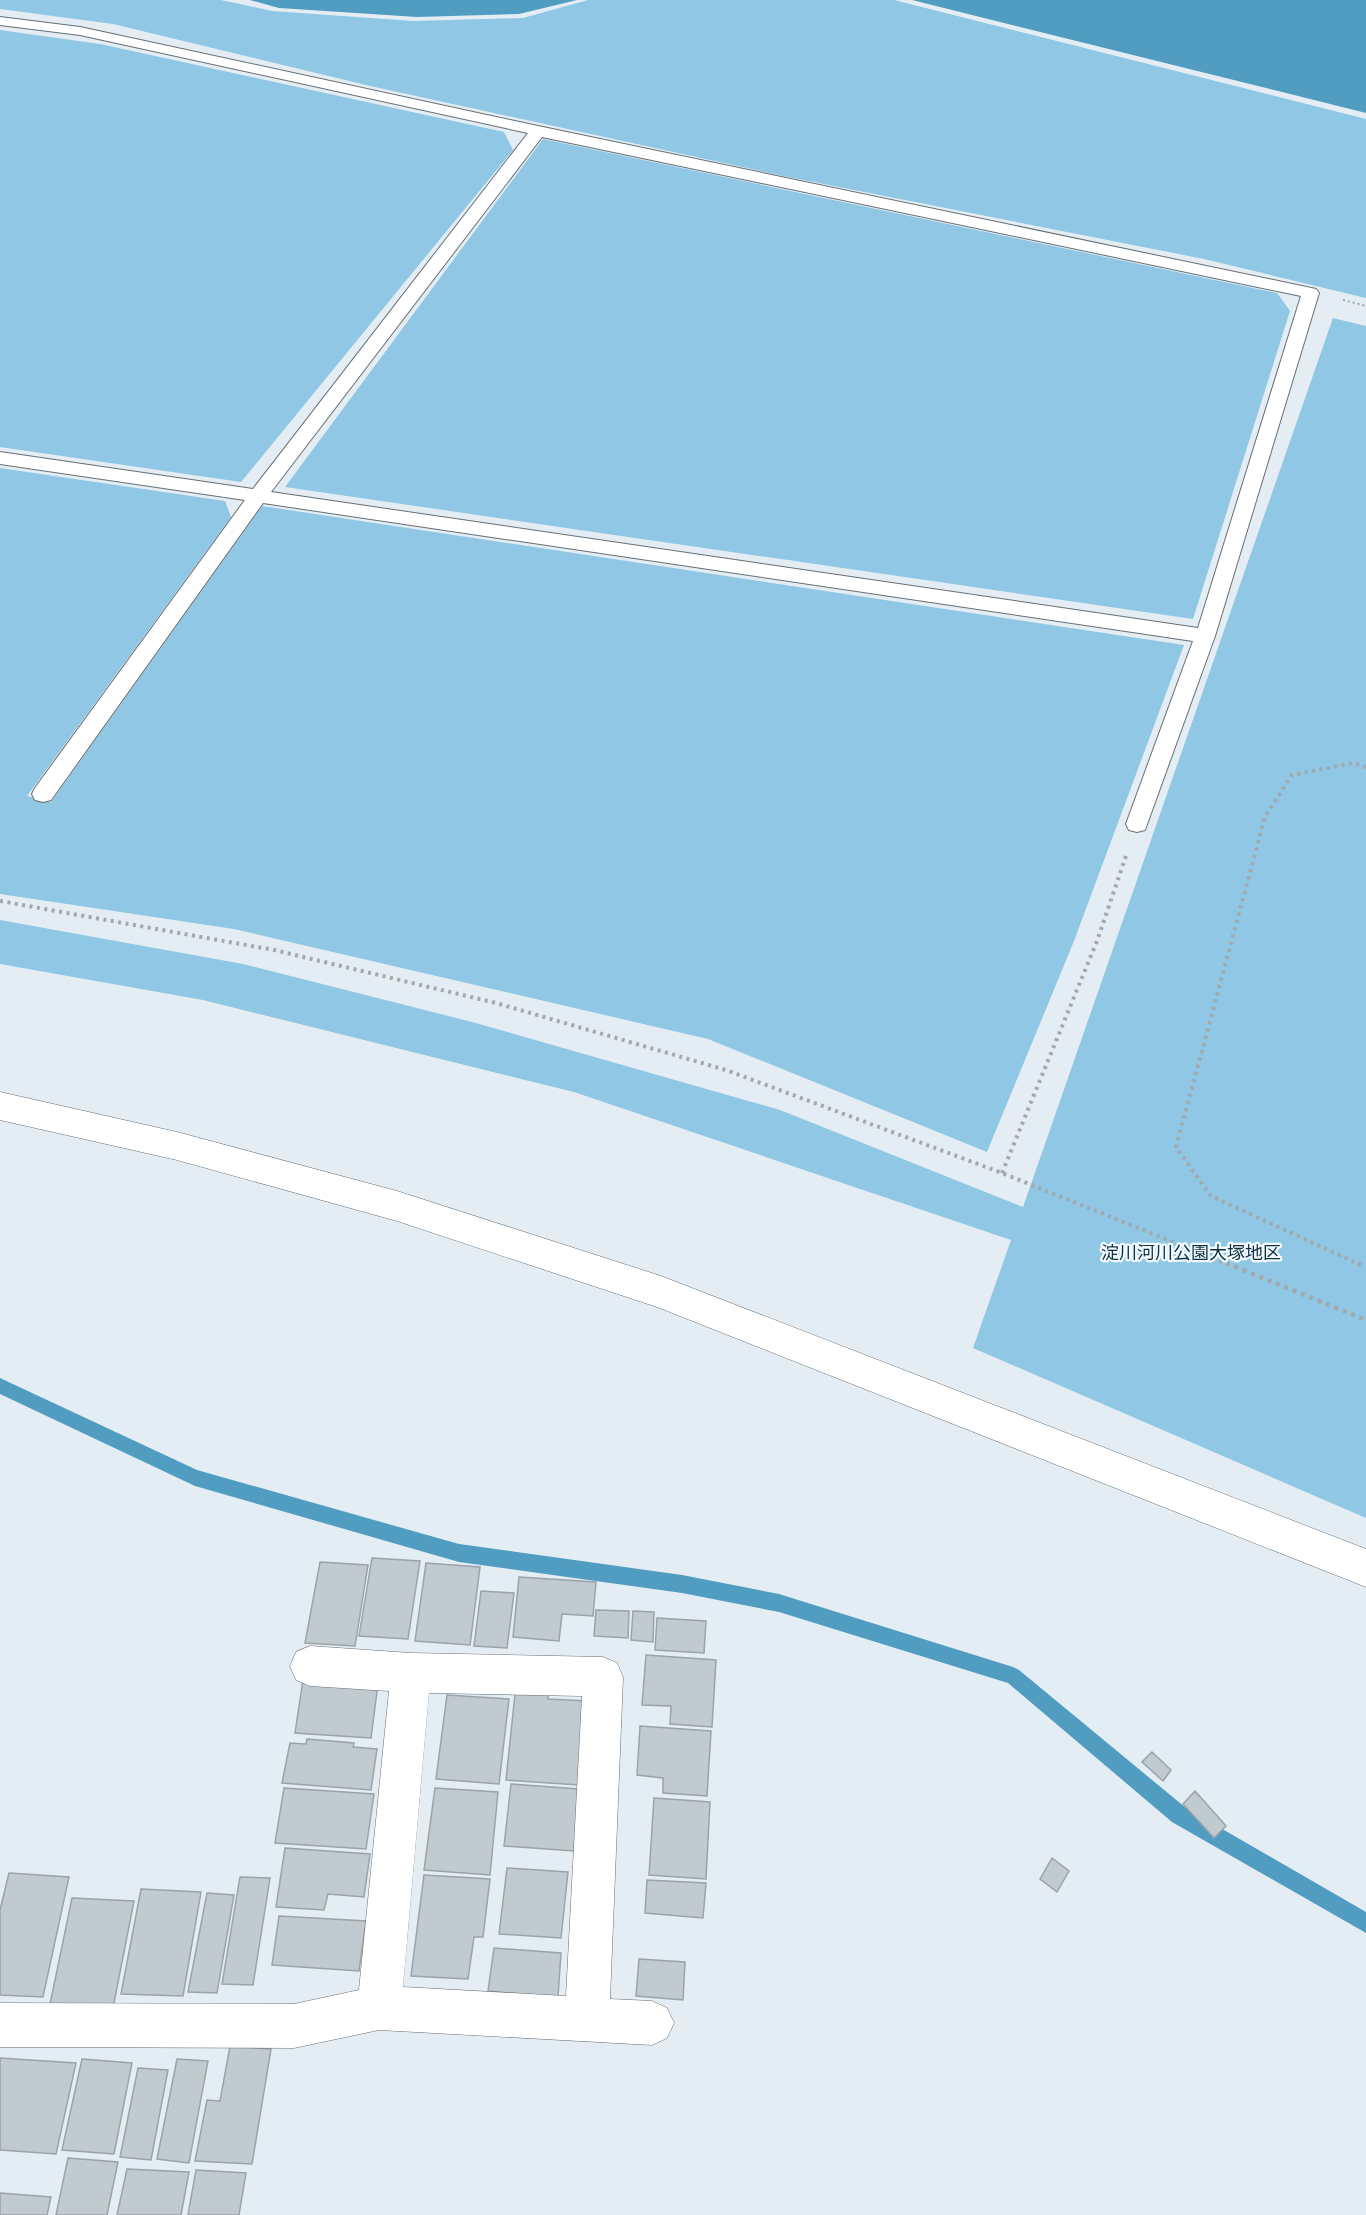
<svg xmlns="http://www.w3.org/2000/svg" width="1366" height="2215" font-family="Jost,'Noto Sans JP',sans-serif">
<rect width="100%" height="100%" fill="#e3edf3"/>
<!-- green -->
<path fill="#8fc7e4" d="M0 0H221L272 11 413 21 523 18 588 0H894L1366 119V298L1204 259 783 176 370 86 113 24 0 9Z
M0 30 100 44 504 132 513 150 241 482 0 447Z
M543 139 1277 293 1290 311 1193 619 285 487Z
M1333 318 1366 326V1518L973 1348 1011 1240 574 1092 203 1000 0 964V920L243 964 476 1023 780 1110 1023 1207Z
M0 468 225 501 231 517 27 796 51 802 262 506 1184 645 1074 941 987 1152 708 1039 234 929 0 894Z"/>
<!-- water -->
<path fill="#509dc1" d="M250 0H577L519 14 417 17 279 8Z
M912 0H1366V113Z"/>
<g fill="none" stroke-linecap="round" stroke-linejoin="round">
<!-- stream -->
<path fill="#509dc1" fill-rule="evenodd" d="M0 1378 197 1470 459 1544 682 1575 779 1594 1013 1667 1019 1670 1186 1808 1366 1912V1933L1172 1822 1008 1683 779 1612 682 1593 459 1562 195 1486 0 1394Z"/>
</g>
<!-- building -->
<path fill="#c0cacf" stroke="#9aa3a8" stroke-width="1.5" d="M372 1558 420 1561 408 1639 359 1636Z
M320 1562 368 1565 355 1646 305 1643Z
M426 1563 480 1567 470 1645 415 1641Z
M519 1577 596 1582 593 1616 562 1614 559 1641 513 1637Z
M481 1591 514 1593 507 1648 474 1646Z
M596 1610 629 1611 628 1638 594 1636Z
M633 1611 654 1612 653 1642 631 1640Z
M657 1618 706 1621 704 1653 655 1650Z
M646 1655 716 1660 712 1727 670 1724 671 1706 642 1705Z
M303 1680 378 1684 371 1738 295 1733Z
M516 1685 549 1688 548 1699 587 1701 579 1785 506 1780Z
M447 1695 509 1699 499 1784 436 1779Z
M640 1726 711 1731 707 1796 663 1793V1778L637 1775Z
M307 1739 354 1743 353 1747 377 1749 371 1790 282 1783 290 1743 306 1744Z
M1152 1752 1171 1770 1163 1781 1142 1762Z
M511 1784 579 1789 574 1851 504 1846Z
M284 1788 374 1794 366 1849 275 1843Z
M435 1788 498 1792 490 1875 424 1870Z
M1195 1791 1226 1826 1214 1838 1183 1804Z
M654 1798 710 1802 706 1879 649 1875Z
M285 1848 370 1854 364 1897 328 1894 324 1910 276 1907Z
M1052 1858 1069 1871 1057 1892 1040 1879Z
M507 1868 568 1872 561 1938 499 1934Z
M9 1873 69 1877 43 1997 0 1995V1910Z
M424 1875 490 1879 483 1937H474L468 1979 411 1976Z
M240 1877 270 1878 253 1985 222 1984Z
M647 1880 706 1883 703 1918 645 1913Z
M141 1889 201 1892 183 1996 121 1994Z
M207 1893 234 1895 217 1993 188 1992Z
M72 1898 134 1901 112 2013 49 2009Z
M279 1916 366 1921 359 1971 272 1965Z
M494 1948 561 1953 558 1997 488 1991Z
M639 1959 685 1962 683 2000 636 1996Z
M230 2046 271 2049 252 2164 195 2161 207 2100 220 2101Z
M0 2058 76 2063 56 2154 0 2150Z
M82 2059 132 2063 114 2154 62 2150Z
M177 2059 208 2061 189 2163 157 2159Z
M138 2068 168 2070 151 2160 120 2157Z
M68 2158 118 2162 107 2215H56Z
M127 2169 189 2172 181 2215H117Z
M196 2170 246 2173 239 2215H188Z
M0 2193 51 2197 47 2215H0Z"/>
<g fill="none" stroke-linecap="round" stroke-linejoin="round">
<!-- lane casing -->
<g stroke="#666f74" stroke-width="2">
<path id="lane" d="M0 17 80 27 538 126 1316 289 1319 293 1215 636 1145 830 1137 832 1129 830 1126 824 1193 641 263 503 51 800 43 802 35 800 32 794 35 788 245 500 0 464V452L253 489 528 133 80 35 0 25ZM542 137 1301 296 1198 628 271 492Z"/>
</g>
<!-- street casing -->
<g stroke="#666f74" stroke-width="1">
<path id="street" d="M310 1646 411 1653 603 1657 617 1663 623 1677 610 1999 652 2001 667 2008 674 2023 667 2038 652 2045 379 2030 294 2048 0 2047V2003L294 2004 359 1990 389 1691 310 1686 296 1680 290 1666 296 1652ZM429 1693 582 1696 566 1996 403 1987Z"/>
</g>
<!-- secondary casing -->
<g stroke="#666f74" stroke-width="1">
<path id="secondary" d="M0 1092 177 1132 397 1191 661 1276 1366 1549V1587L657 1307 397 1221 177 1160 0 1120Z"/>
</g>
<!-- path-far2 -->
<path stroke="#a1a9ae" stroke-width="2" stroke-dasharray="2 3" stroke-linecap="butt" d="M1343 300 1366 306"/>
<!-- path-far1 -->
<path stroke="#a1a9ae" stroke-width="4" stroke-dasharray="3 4.5" stroke-linecap="butt" d="M0 901 274 950 496 1003 726 1070 1002 1173 1230 1265
M1002 1173 1097 941 1126 856
M1361 1265 1211 1196 1176 1147 1265 817 1292 775 1353 763 1366 767"/>
<!-- path -->
<path stroke="#a1a9ae" stroke-width="4.5" stroke-dasharray="4 5" stroke-linecap="butt" d="M1226 1263 1366 1320
M1358 1263 1366 1267"/>
<!-- lane -->
<use href="#lane" fill="#fff" fill-rule="evenodd"/>
<!-- street -->
<use href="#street" fill="#fff" fill-rule="evenodd"/>
<!-- secondary -->
<use href="#secondary" fill="#fff" fill-rule="evenodd"/>
</g>
<g text-anchor="middle" dominant-baseline="central" stroke-width="4.5" stroke-linejoin="round" paint-order="stroke">
<!-- park labels -->
<g font-size="18" fill="#0f3242" stroke="#f2faff">
<text x="1191" y="1253">淀川河川公園大塚地区</text>
</g>
</g>
</svg>
